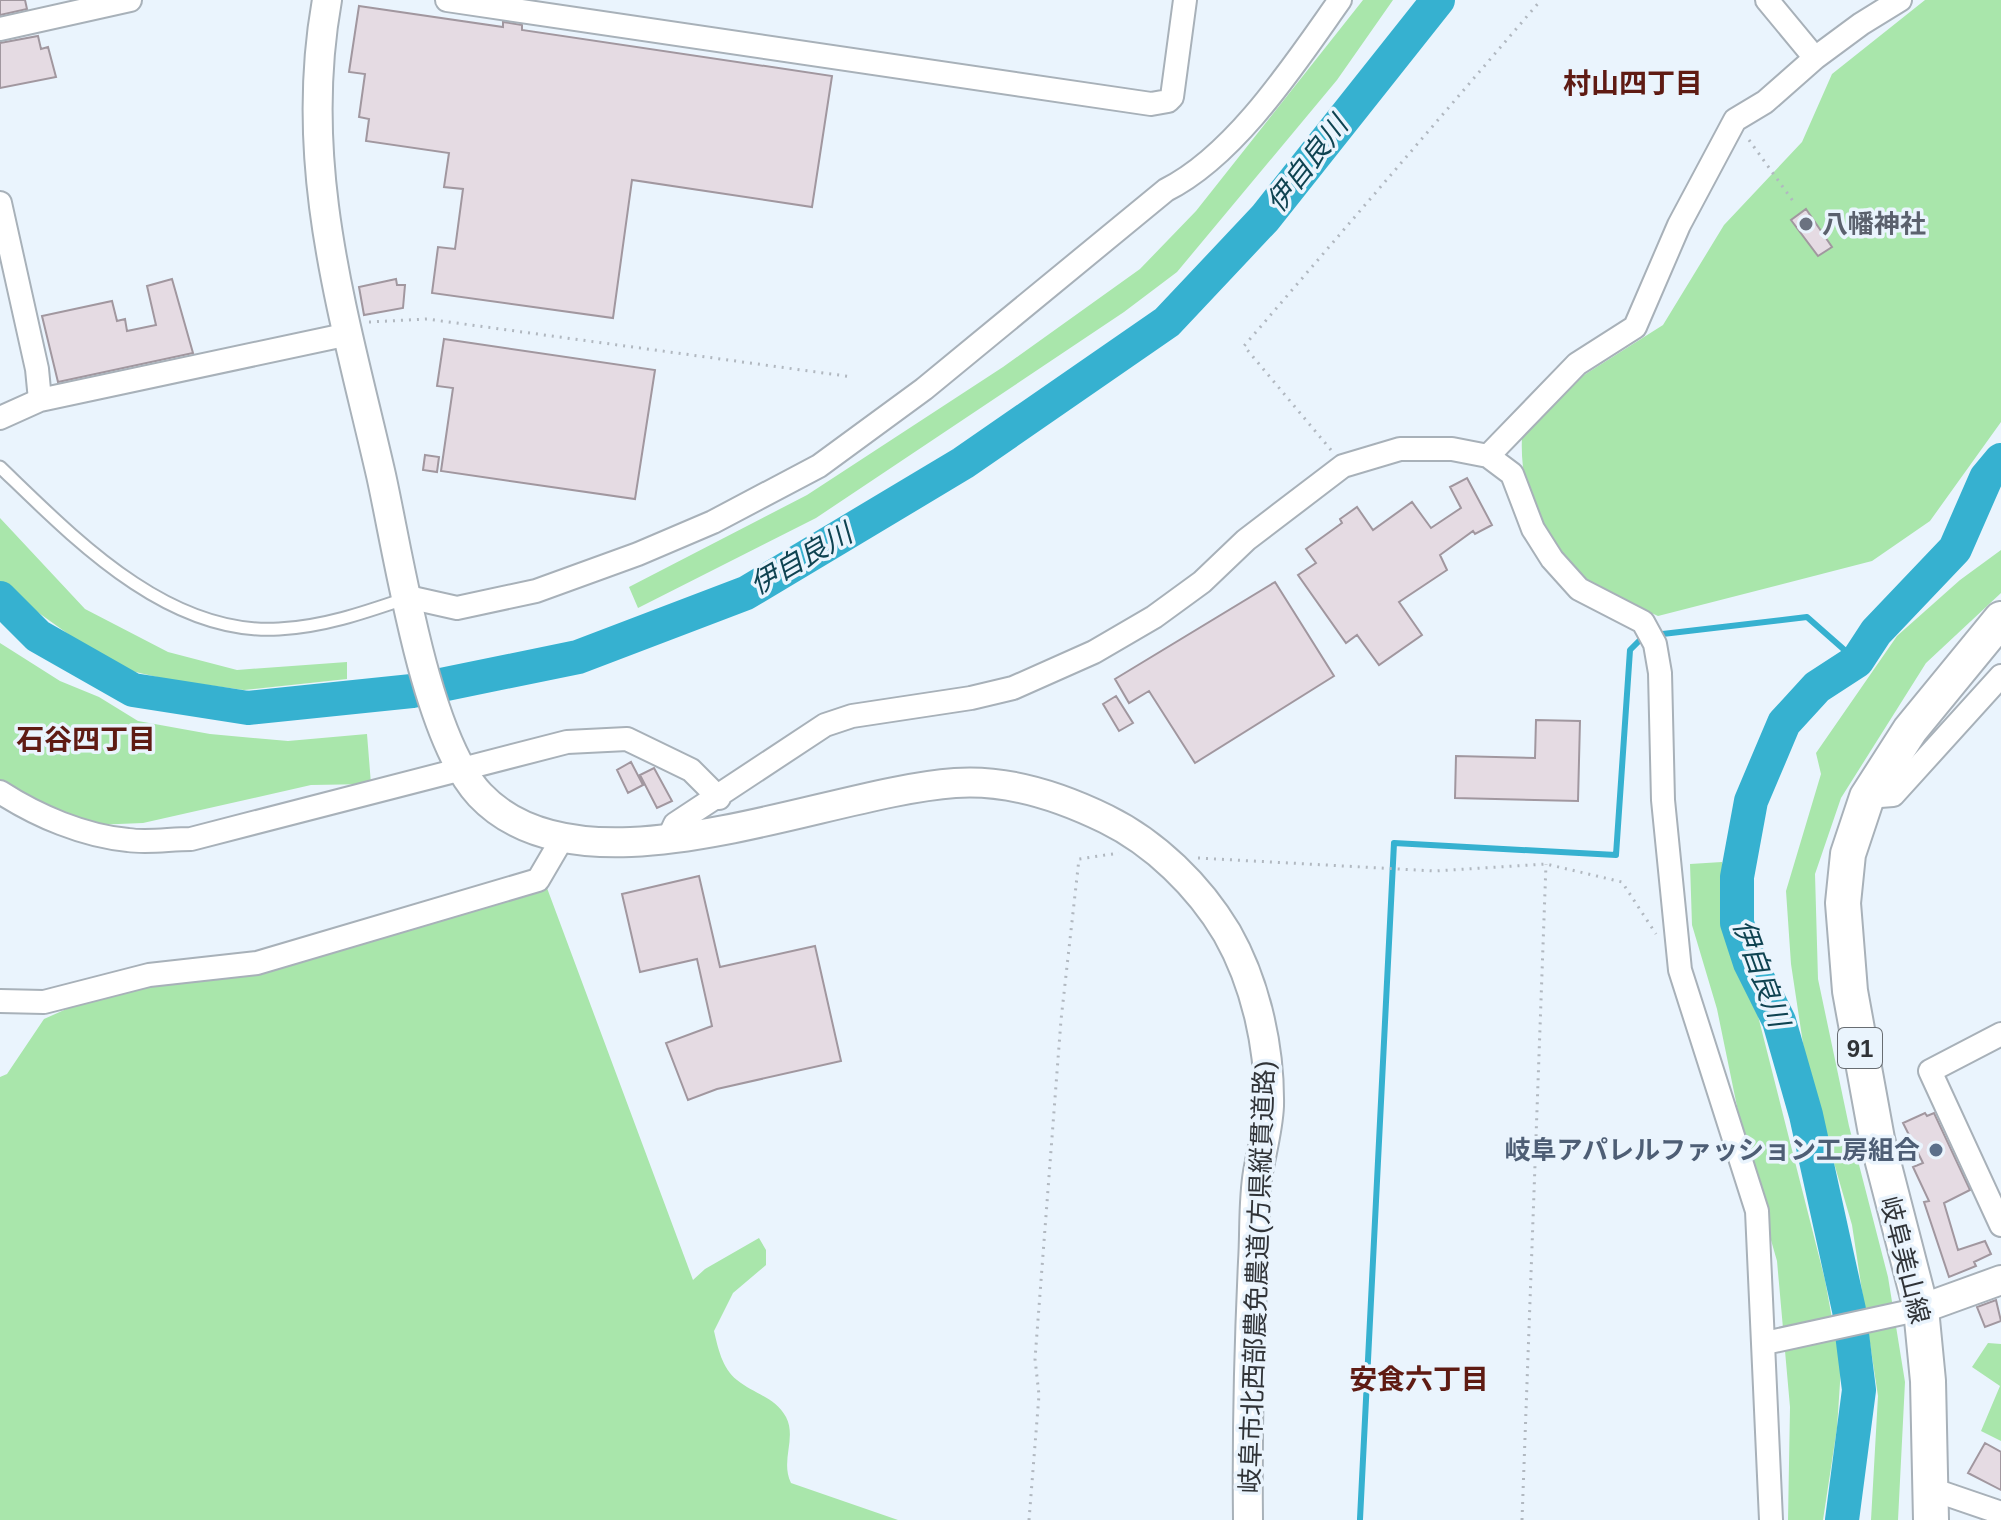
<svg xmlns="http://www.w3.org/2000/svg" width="2001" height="1520" font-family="Arial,'Noto Sans JP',sans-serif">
<rect width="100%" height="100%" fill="#eaf4fd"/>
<!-- green -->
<path fill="#a9e6ab" d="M1363 0H1393L1337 80 1177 272 1124 312 816 518 638 608 629 587 807 495 1003 367 1140 269 1196 211Z
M1925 0H2001V422L1930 521 1872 561 1658 616C1637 606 1609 597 1591 583 1545 546 1519 497 1522 437L1584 375 1663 325 1724 225 1802 142 1832 74Z
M0 518 85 609 168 652 237 670 347 662V679L244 690 170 680 114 667 0 585Z
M2001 550V593L1926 663 1841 798 1815 874 1818 979 1849 1126 1888 1277 1905 1382 1898 1520H1871L1878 1396 1852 1225 1807 1070 1791 964 1786 891 1821 774 1816 753 1897 636 1960 580Z
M0 643 60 681 99 697 138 721 210 734 288 741 367 734 371 784 311 785 143 823 94 825 45 809 0 783Z
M1722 862 1730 931 1754 1000 1825 1280 1841 1368 1837 1428 1823 1520H1788L1790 1407 1777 1261 1748 1160 1717 1009 1692 925 1690 864Z
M547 888 693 1280 705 1269 759 1238 766 1250V1265L733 1293 714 1331C718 1348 722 1368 737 1380 754 1394 775 1397 786 1417 797 1438 780 1461 791 1483L898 1520H0V1077L7 1074 44 1019 109 990Z
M1988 1343 2001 1344V1441L1981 1431 2000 1386 1972 1367Z"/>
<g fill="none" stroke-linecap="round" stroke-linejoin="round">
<!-- stream -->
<path stroke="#36b1d0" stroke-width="6" d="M1654 635 1807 617 1857 661
M1360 1519 1394 843 1616 855 1630 650 1643 637"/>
<!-- river -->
<path stroke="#36b1d0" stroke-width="34" d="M0 598 38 636 133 690 248 708 412 691 578 657 746 593 963 463 1167 322 1265 218 1438 0
M1842 1520 1859 1390 1849 1310 1806 1115 1779 1021 1750 963 1737 923V877L1751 801 1784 723 1817 687 1857 661 1876 632 1955 549 1986 478 2001 460"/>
</g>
<!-- building -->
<path fill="#e5dbe3" stroke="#a1979f" stroke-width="2" d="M0 0H25L27 9 0 15Z
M359 6 503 27V22L522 25V30L832 76 812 207 632 180 613 318 432 293 438 247 455 249 463 189 444 187 449 153 366 141 369 119 359 117 365 74 349 72Z
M38 36 41 49 48 47 56 77 0 88V43Z
M1806 209 1832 247 1818 256 1791 220Z
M172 279 193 353 58 382 42 316 112 301 117 321 125 319 127 331 156 325 147 286Z
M396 279 397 285H405L403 308 364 315 359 287Z
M444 339 655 370 635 499 441 471 453 388 437 386Z
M425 455 439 457 437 472 423 470Z
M1467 478 1492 525 1475 534 1473 531 1440 555 1447 570 1399 602 1422 635 1379 665 1357 635 1346 643 1298 575 1316 563 1306 549 1342 523 1340 519 1357 507 1373 530 1412 502 1431 528 1461 508 1450 487Z
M1275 582 1334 676 1195 763 1149 691 1129 703 1115 679Z
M1116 696 1133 723 1119 731 1103 704Z
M1536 720 1580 721 1578 801 1455 798 1456 756 1535 758Z
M631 762 643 785 628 793 617 770Z
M654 768 672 801 657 808 640 775Z
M699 876 720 967 815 946 841 1061 717 1089 688 1100 666 1043 712 1026 697 959 640 972 622 894Z
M1925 1113 1927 1116 1934 1113 1970 1190 1944 1203 1958 1250 1985 1241 1991 1254 1974 1262 1976 1266 1949 1277 1924 1202 1929 1201 1913 1167 1923 1163 1903 1123Z
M1996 1300 2001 1321 1985 1327 1977 1307Z
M1985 1443 2001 1452V1490L1968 1473Z"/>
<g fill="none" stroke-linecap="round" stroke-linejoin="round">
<!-- service casing -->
<g stroke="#a8b1b9" stroke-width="15">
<path id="service" d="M0 467C73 537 167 636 279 629 322 627 363 613 404 599"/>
</g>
<!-- minor casing -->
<g stroke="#a8b1b9" stroke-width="26">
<path id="minor" d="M447 0 1151 104 1168 101 1172 97 1185 0
M1767 0 1815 58
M0 29 130 0
M0 203 37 369 40 400
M0 418 40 400 349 334
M1488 456 1577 364 1635 327 1679 225 1735 120 1765 102 1815 58 1861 24 1900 0
M408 597 457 608 536 591 638 554 713 522 819 466 924 389 1166 190C1236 155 1296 62 1340 0
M0 792C37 816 84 836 128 840 148 843 170 839 191 839L567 742 627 739 691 770 719 798
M1867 797 1893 795 2001 676
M668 839 675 824 825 725 852 716 971 698 1013 688 1094 652 1154 617 1202 582 1246 540 1343 466 1400 449H1452L1488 456 1512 474 1533 529 1552 559 1579 589 1643 622 1655 644 1660 673 1663 800 1680 970 1757 1211 1771 1520
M0 1001 44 1002 149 975 257 963 538 880 562 839
M2001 1034 1930 1071 2001 1225
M1765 1343 1921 1309
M1931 1489 2001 1513"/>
</g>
<!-- tertiary casing -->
<g stroke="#a8b1b9" stroke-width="32">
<path id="tertiary" d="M327 0C297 167 344 314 381 475 399 556 425 737 480 795 583 904 824 792 955 783 1008 779 1059 796 1106 819 1155 843 1199 886 1227 933 1256 984 1270 1048 1269 1106 1268 1128 1262 1150 1258 1172 1253 1201 1255 1232 1253 1262 1249 1348 1247 1434 1248 1520
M1921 1309 2001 1280"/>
</g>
<!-- primary casing -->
<g stroke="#a8b1b9" stroke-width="38">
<path id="primary" d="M1931 1520 1928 1381 1921 1309 1877 1139 1850 991 1843 903 1848 854 1867 797 1910 730 2001 619"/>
</g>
<!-- path -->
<path stroke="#b1b8c0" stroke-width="3" stroke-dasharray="2 6" stroke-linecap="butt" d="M1749 140 1793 201
M369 322 427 319 853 377
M1331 450 1244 346 1541 0
M1198 858 1435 871 1546 864 1622 882 1656 934
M1029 1520 1039 1395 1035 1359 1061 1020 1079 859 1119 853
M1522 1520 1546 864"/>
<!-- service -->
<use href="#service" stroke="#fff" stroke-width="11"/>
<!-- minor -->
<use href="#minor" stroke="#fff" stroke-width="22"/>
<!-- tertiary -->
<use href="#tertiary" stroke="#fff" stroke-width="28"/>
<!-- primary -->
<use href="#primary" stroke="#fff" stroke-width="34"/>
</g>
<!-- markers -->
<circle fill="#6b7280" stroke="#eaf4fd" stroke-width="3" cx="1806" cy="224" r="8"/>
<circle fill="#5c6f8a" stroke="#eaf4fd" stroke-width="3" cx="1936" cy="1150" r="8"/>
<g text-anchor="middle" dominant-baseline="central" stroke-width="7" stroke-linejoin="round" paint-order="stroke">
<!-- shield labels -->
<rect fill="#eaf4fd" stroke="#686d72" stroke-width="2" x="1838" y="1028" width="44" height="40" rx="6"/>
<g font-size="24" font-weight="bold" fill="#303337">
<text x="1860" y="1048">91</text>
</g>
<!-- worship labels -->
<g font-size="26" font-weight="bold" fill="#5b616d" stroke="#eaf4fd" text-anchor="start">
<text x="1822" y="224">八幡神社</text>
</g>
<!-- service labels -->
<g font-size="26" font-weight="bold" fill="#4e5e75" stroke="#eaf4fd" text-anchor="end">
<text x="1920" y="1150">岐阜アパレルファッション工房組合</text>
</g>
<!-- street labels -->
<g font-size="26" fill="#303337" stroke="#eaf4fd">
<text transform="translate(1905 1260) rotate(76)">岐阜美山線</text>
<text transform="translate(1257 1277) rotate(-88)">岐阜市北西部農免農道(方県縦貫道路)</text>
</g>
<!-- neighbourhood labels -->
<g font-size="28" font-weight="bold" fill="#5f1b13" stroke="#eaf4fd">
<text x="1633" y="83">村山四丁目</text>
<text x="86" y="739">石谷四丁目</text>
<text x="1419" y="1379">安食六丁目</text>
</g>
<!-- water labels -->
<g font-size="28" font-style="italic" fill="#0f4351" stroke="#eaf4fd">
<text transform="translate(1307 164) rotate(-52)">伊自良川</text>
<text transform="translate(801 559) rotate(-30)">伊自良川</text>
<text transform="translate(1761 973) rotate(70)">伊自良川</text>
</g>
</g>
</svg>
